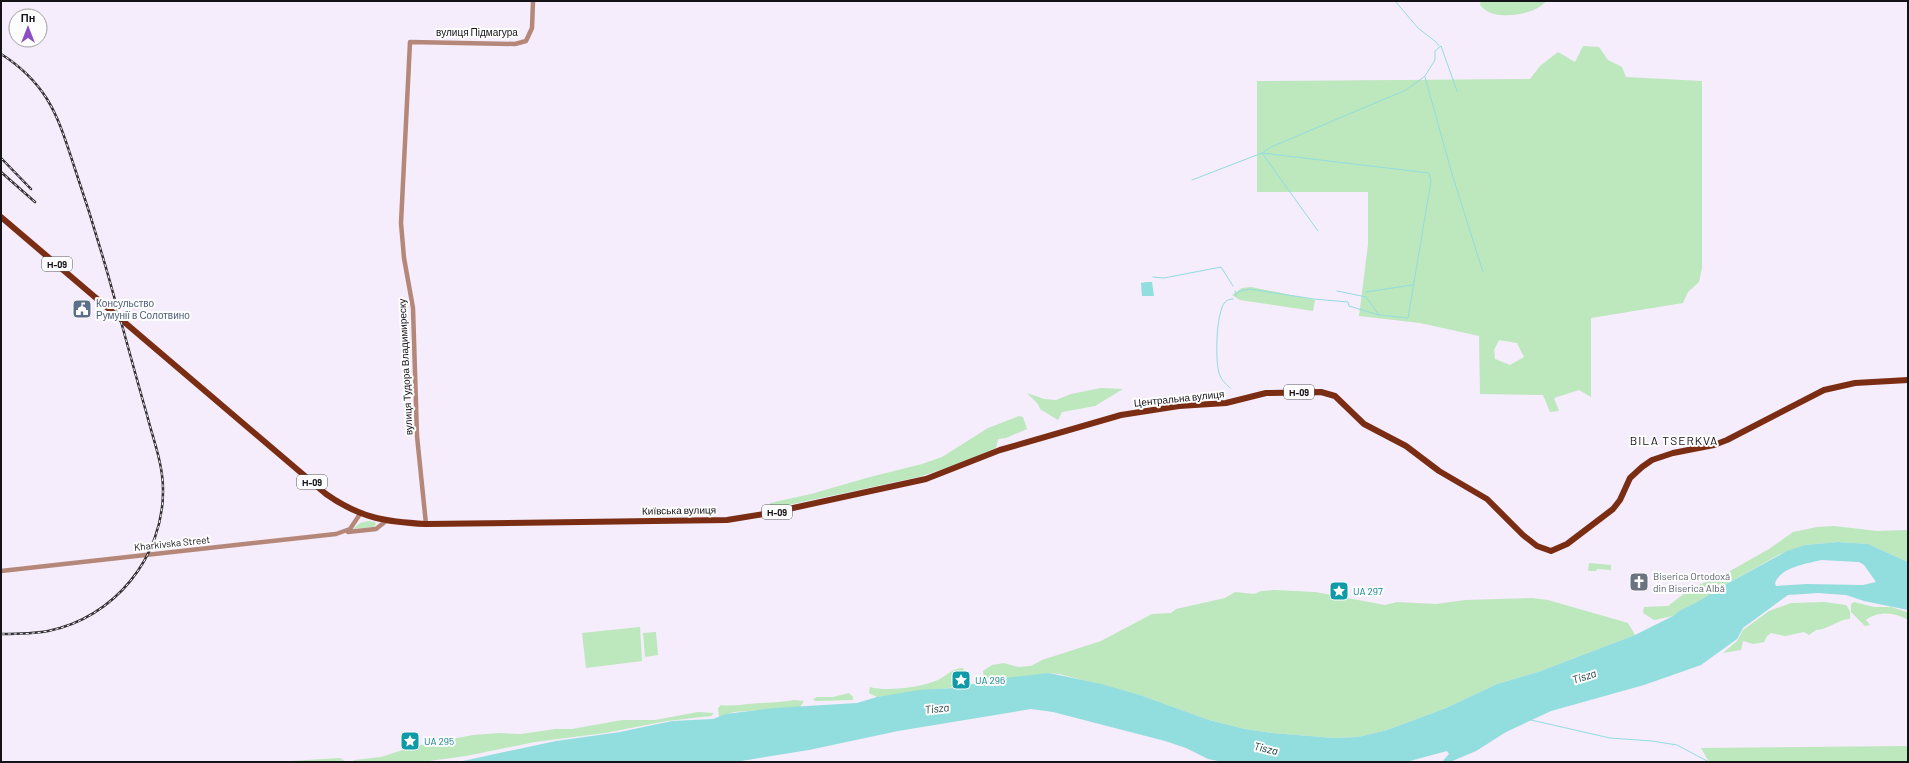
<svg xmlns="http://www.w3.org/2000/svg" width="1909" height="763" font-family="Barlow,sans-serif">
<rect width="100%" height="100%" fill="#f5ecfc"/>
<!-- green -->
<path fill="#bde7bd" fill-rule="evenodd" d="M1481 1H1546C1537 14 1501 20 1487 11 1485 10 1482 7 1480 5Z
M1583 46 1599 47 1608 60 1622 67 1626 77 1702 81V268L1699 282 1688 292 1683 303 1591 318V397L1579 390 1554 398 1559 411 1550 412 1543 395 1480 394 1479 336 1420 323 1359 316 1368 245V192H1257V81L1530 79 1540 66 1558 52 1575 62ZM1499 340 1517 343 1524 357 1510 365 1495 359 1494 350Z
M1251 287 1315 300 1313 311 1240 300 1232 295 1242 288Z
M1101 388 1123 389 1095 406 1062 412 1058 420 1040 409 1038 404 1027 393 1044 399 1056 400 1071 394Z
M1019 416 1023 417 1027 429 1006 438 998 439 996 448 961 463 919 477 774 508 770 507V503L811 494 870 477 922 464 942 457 988 428Z
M368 521 375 522 376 524 374 527 353 529 360 523Z
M1834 526 1877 531 1908 530V562L1868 544 1838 542 1805 545 1778 555 1723 586 1697 602 1679 611 1673 616 1654 620 1643 613 1644 607 1668 606 1690 589 1730 571 1769 549 1793 532 1817 527Z
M1589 563 1611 565V570L1597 569 1596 571H1588Z
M1274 590 1315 592 1385 605 1397 602 1436 604 1465 600 1532 598 1548 600 1628 623 1635 635 1538 672 1497 684 1446 708 1387 730 1358 737 1334 738 1272 733 1245 729 1209 720 1140 695 1059 674 1049 673 984 682 983 671 992 665 1004 663 1018 667 1031 666 1042 660 1101 641 1152 614 1171 613 1176 609 1225 598 1235 592 1254 594 1261 591Z
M1824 602 1846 605 1850 611V619C1838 619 1828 630 1816 630L1809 635 1804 632 1785 636 1771 633 1767 636 1764 642 1753 644 1743 641 1741 650 1723 653 1737 641 1743 630 1769 611 1791 603Z
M1854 602 1874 607H1891L1907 612 1908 620C1895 612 1878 611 1866 620L1870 625 1865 626 1851 612V604Z
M640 627 642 661 586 668 582 633Z
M656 632 658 655 645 657 643 633Z
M963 668 972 685 877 697 869 693 870 687C886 692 923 687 938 680 946 676 953 668 963 668Z
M849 693 853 697V700L815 701 813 699 817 697H833Z
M794 700 804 701 800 707 734 712 719 717 718 708 721 705C735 707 749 703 762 703 774 702 783 702 794 700Z
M698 712 714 713 711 716 667 721 605 733 535 742 466 756 422 762H352L354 760 381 757 415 746 473 735 500 733 521 734 555 729H572L622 720H655Z
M1908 746V762H1709L1701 748Z
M340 758 346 762H273Z"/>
<!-- water -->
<path fill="#92ddde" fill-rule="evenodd" d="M1146 282H1152L1154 296H1142L1141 283Z
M1838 542 1868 544 1908 562V610L1864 601 1846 595 1818 593 1788 595 1743 628 1737 639 1701 665 1644 685 1551 711 1506 732 1476 751 1450 762H1442L1449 754 1447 751 1406 762H1223L1208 759 1186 748 1165 741 1053 712 1031 709 898 731 809 750 735 762H458L556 741 620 732 672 721 713 719 726 714 774 708 857 703 877 697 919 690 954 688 997 679 1049 673 1101 684 1140 695 1209 720 1245 729 1272 733 1334 738 1358 737 1387 730 1446 708 1497 684 1538 672 1635 635 1673 616 1679 611 1697 602 1723 586 1787 551 1805 545ZM1821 560 1859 562 1864 565 1876 582 1863 585 1807 584 1776 586 1775 583C1781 567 1806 564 1821 560Z"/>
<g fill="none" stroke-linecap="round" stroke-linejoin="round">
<!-- stream -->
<path stroke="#92ddde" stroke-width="1" d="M1395 1 1418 28 1436 42 1439 46
M1425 77 1452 174 1483 272
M1192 180 1262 153 1271 147 1406 90 1425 76 1435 60V51L1441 46 1457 91
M1318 231 1262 153 1429 173 1431 181 1408 318 1379 315
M1153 277 1164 278 1221 267 1233 286
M1235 291 1236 296
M1366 292 1412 285
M1236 294 1238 292 1249 289 1314 299 1348 302 1349 306 1379 315 1366 297 1337 291
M1230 388C1225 383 1221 380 1219 373 1215 359 1216 313 1225 302 1227 300 1230 299 1233 299
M1531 720 1610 738 1652 741 1677 745 1709 762"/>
<!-- minor -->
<path stroke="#b58779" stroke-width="4.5" d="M426 524 417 436 413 308 404 258 401 223 410 42 515 44 526 41 532 28 533 1
M348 532 376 529 386 521
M1 571 336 534 350 529 360 514"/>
<!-- major -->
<path stroke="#7b2d13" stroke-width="6" d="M1 217 326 494C360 518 386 522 426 524L727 520 770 513 926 479 1000 450 1121 415 1179 406 1226 403 1266 393 1321 392 1335 396 1364 424 1406 446 1439 471 1487 499 1523 535 1537 546 1551 551 1567 544 1613 509 1620 500 1630 478 1642 467 1652 460 1673 453 1714 445 1727 440 1824 390 1855 383 1908 380"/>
<!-- rail casing -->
<g stroke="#343036" stroke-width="2.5">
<path id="rail" d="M1 54C20 66 35 80 47 99 60 120 67 145 75 169 90 213 103 256 115 300 126 339 136 377 147 415 153 439 163 464 163 489 164 557 114 618 48 631 32 634 17 634 1 634
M1 158 31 189
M1 172 35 202"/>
</g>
<!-- rail -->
<use href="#rail" stroke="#fdfdfd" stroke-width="1" stroke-dasharray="3" stroke-linecap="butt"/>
</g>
<!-- icons -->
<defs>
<g id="civic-square" transform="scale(1)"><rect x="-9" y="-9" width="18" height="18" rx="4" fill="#5c6f8a" stroke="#fdfdfd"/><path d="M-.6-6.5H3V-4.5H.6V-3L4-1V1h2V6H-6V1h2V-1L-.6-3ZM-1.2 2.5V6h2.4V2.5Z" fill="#fff"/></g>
<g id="church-square" transform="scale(1)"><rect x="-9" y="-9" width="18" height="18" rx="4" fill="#6b7280" stroke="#fdfdfd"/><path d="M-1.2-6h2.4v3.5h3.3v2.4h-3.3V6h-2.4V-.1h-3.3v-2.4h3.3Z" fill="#fff"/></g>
<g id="sight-square" transform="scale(1)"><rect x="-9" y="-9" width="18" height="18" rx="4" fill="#0f9aa8" stroke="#fdfdfd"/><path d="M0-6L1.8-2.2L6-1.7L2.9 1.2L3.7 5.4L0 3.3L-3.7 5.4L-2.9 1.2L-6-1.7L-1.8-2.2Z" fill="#fff"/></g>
</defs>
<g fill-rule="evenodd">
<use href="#civic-square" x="82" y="309"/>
<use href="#church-square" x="1639" y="582"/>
<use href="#sight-square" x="1339" y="591"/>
<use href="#sight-square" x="961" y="680"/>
<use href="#sight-square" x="410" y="741"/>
</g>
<g text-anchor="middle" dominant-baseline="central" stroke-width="4" stroke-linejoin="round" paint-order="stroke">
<!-- shield labels -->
<g fill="#fdfdfd" stroke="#5b595d" stroke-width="1">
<rect x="42" y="257" width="30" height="14" rx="3"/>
<rect x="1284" y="385" width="30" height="14" rx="3"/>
<rect x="297" y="475" width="30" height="14" rx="3"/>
<rect x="762" y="505" width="30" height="14" rx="3"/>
</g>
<g font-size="9" font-weight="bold" fill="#161318">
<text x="57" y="264">Н-09</text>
<text x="1299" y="392">Н-09</text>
<text x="312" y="482">Н-09</text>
<text x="777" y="512">Н-09</text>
</g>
<!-- street labels -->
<g font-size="10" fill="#161318" stroke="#fdfdfd">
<text x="477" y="32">вулиця Підмагура</text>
<text transform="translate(405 367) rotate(-93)">вулиця Тудора Владимиреску</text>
<text transform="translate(1179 398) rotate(-6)">Центральна вулиця</text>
<text transform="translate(679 510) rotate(-1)">Київська вулиця</text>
<text transform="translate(172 543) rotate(-6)">Kharkivska Street</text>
</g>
<!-- service labels -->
<g font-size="10" fill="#4e5e75" stroke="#fdfdfd" text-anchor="start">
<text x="96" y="303">Консульство<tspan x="96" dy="12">Румунії в Солотвино</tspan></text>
</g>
<!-- worship labels -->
<g font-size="10" fill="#5b616d" stroke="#fdfdfd" text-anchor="start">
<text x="1653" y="576">Biserica Ortodoxă<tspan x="1653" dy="12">din Biserica Albă</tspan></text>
</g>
<!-- culture labels -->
<g font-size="10" fill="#0d838f" stroke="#fdfdfd" text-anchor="start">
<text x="1353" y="591">UA 297</text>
<text x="975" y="680">UA 296</text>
<text x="424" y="741">UA 295</text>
</g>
<!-- water labels -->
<g font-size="11" font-style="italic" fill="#103636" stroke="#fdfdfd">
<text transform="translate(1584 676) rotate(-18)">Tisza</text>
<text transform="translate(937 708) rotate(-6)">Tisza</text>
<text transform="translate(1266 748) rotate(13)">Tisza</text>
</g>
<!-- quarter labels -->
<g font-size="12" letter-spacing="1" fill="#161318" stroke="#fdfdfd">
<text x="1674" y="440">BILA TSERKVA</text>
</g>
</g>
<!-- border -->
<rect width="1909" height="763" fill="none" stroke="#161318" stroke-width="4"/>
<!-- north arrow -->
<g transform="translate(28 28)"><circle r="19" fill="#fdfdfd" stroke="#a19fa1"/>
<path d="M0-3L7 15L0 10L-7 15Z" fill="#8e4fc4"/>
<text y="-6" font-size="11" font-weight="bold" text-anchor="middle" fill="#161318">Пн</text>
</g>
</svg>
